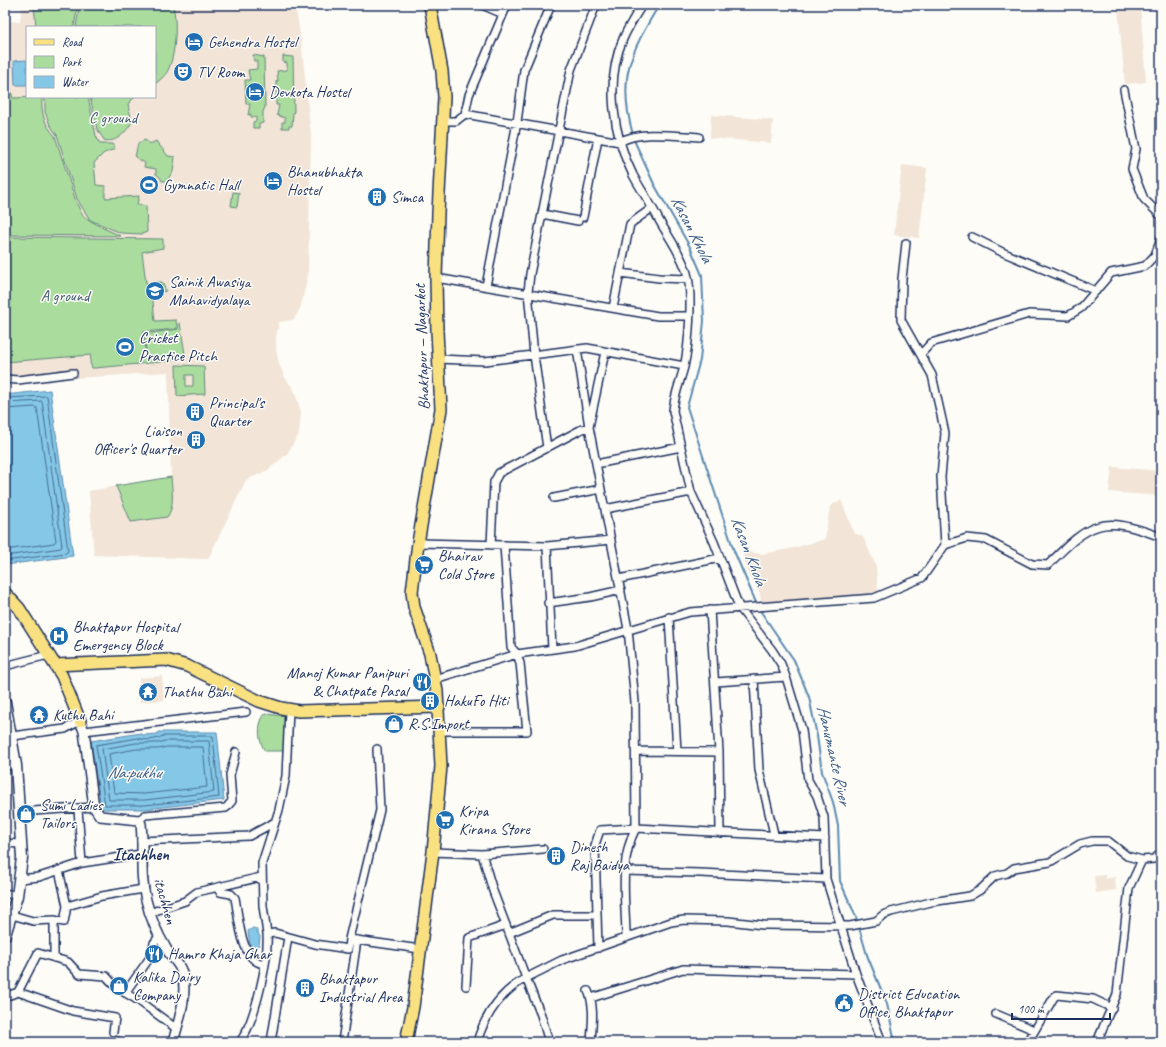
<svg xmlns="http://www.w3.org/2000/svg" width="1166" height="1047" font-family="Caveat,sans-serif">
<rect width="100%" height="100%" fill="#fdfcf7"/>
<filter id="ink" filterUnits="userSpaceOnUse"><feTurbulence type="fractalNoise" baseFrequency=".025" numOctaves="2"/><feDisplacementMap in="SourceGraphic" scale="8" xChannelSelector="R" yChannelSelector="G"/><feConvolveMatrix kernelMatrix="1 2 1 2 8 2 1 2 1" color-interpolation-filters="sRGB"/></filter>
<g filter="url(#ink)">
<!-- built -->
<path fill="#f2e4d6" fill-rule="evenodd" d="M22 5H295L301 40 311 136 308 275 301 306 297 314 293 320 279 322 276 337V350L279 364 284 376 294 390 301 412 299 434 287 454 268 470 246 480 208 559 94 555 89 491 171 477 168 372 75 378 73 370 5 378V21L20 22ZM27 27H155V97H27Z
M1140 5 1146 82 1125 84 1118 7Z
M711 115 773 120 771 143 710 138Z
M902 165 927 168 919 238 894 235Z
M1112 467 1161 471V496L1109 492Z
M841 500 854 533 863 537 876 566 878 592 762 604 759 590 749 575 742 551 762 554 794 548 825 539 830 506Z
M162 676 164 700 140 702 139 678Z
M1105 875V879L1115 877 1116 890 1096 893 1094 876Z"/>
<!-- green -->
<path fill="#aadc9d" stroke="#62867e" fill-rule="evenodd" d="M34 5H78L74 27H36Z
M80 5H140L150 7 173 5C177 21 176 52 169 68 167 74 160 80 155 84V27H76Z
M253 55 264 57 265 107 263 112V123L259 124V128H253V122L256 121V117H251V114L248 115 250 104H246L245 80H250L248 70 257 69V61H254Z
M283 56 293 57 294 112 293 113 292 126H289V128H282V122H285V118L277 115 279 105H276V81H278L277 71 287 70V63L283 62Z
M5 86 10 88 13 98 42 97C41 113 44 124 55 136L76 202 83 216 101 227 121 236 5 235Z
M45 97H88L96 136 100 144H112L115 149 104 153 94 163 96 185 105 186V198L139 196 137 204 146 206 147 232 142 234 121 233 90 220 77 199 57 135 50 125 45 112Z
M90 97H135L128 104 132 122C126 132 116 144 104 140L97 129Z
M145 140 150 144 156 141 168 156 175 157 173 172 166 181H162L160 177 156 174V169L144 167 145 163 135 157 138 143Z
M233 192 239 193 237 207 231 206Z
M5 237 163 239V248L142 252 146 283 162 282 166 291 152 293 155 321 176 320 177 329 143 332 145 349 146 350 144 334 178 329V324L180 323 185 354 183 357 171 361 95 368H92L90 363 91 355 5 362Z
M176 365 204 366 205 394 177 396ZM186 375H193V386H186Z
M171 477C172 490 175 507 167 517L131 522 116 486Z
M265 714 286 716 285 751H265C258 741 257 723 265 714Z"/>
<!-- water -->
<path fill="#85c7e6" stroke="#5b8ab0" d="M27 60V85H15L14 61Z
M50 390 73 556 5 565V395Z
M158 732H217L224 800 145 809H103L101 807 91 741 141 733 142 735 158 734Z
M253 928 256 929 260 937 259 945 254 948 250 945 248 931Z"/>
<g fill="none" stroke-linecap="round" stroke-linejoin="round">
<!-- shore -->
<path stroke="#456c94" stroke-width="1" d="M5 398 47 396 68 551 66 553 5 561
M5 403 42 401 62 546 61 548 5 556
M5 409 35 407 37 408 56 541 54 543 5 550
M163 736H213L219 797 145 805H105L96 745 138 738C144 741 156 740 163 736Z
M165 741H209L214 792 145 800H109L102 749 136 743H158Z
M167 747H203L207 787 144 794 114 793 109 754 136 749H158Z"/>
<!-- stream -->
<path stroke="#5b8ab0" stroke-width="2" d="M633 135C617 77 630 54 659 5
M634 140 654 184 690 247 702 275 704 321 700 360 687 407 734 551 757 605
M759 609 794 660 809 697 817 736 822 772 833 802 838 826 840 881 856 917 867 955 887 1004 895 1042"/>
<!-- minor casing -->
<g stroke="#1b2f5e" stroke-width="10">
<path id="minor" d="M482 5 503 14
M642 5C635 16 628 27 623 39 605 81 613 135 633 175 641 190 651 204 659 220 668 236 682 255 687 273 693 293 689 346 684 367 680 382 674 396 673 411L691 492 714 542 739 607 772 650 781 664 786 677 802 730 808 780 817 796 824 817 826 879 856 974 882 1042
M1124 90 1136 149 1132 169 1144 199 1161 216
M465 114 469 95 507 5
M444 121H456L465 114 620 142C638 130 677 136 699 137
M542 214 578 221
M583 217 598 138
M972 237 1002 252 1096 291
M620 273 659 278 688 279
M436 278 658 316H689
M486 286 517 122 524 70 551 5
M613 308 630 224 652 208
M577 349 589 427 628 629 635 702 636 828C618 861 626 902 626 938
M921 354 931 343 1029 314 1068 316 1081 308 1111 273 1145 266 1155 255 1161 239
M438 359 485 361 587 348 684 366
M5 379 18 380 73 373
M547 448 534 355 528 292 530 274 571 70 596 5
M596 464 681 447
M554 498 601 489
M605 509 691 492
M418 543 547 546 611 540
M491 545 494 482 499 473 582 429 589 427 605 352
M945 545 967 538 986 540 1032 564 1048 565C1091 521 1102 515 1161 537
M547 546 552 649
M619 579 720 558
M548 603 590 597 621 590
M710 610 719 752 720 833
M669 617 677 751
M5 666 48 655
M435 679 517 654 575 646 690 612 874 598 922 578 945 545 941 477 945 433 932 375 901 320 902 279 906 243
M754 679 759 770 774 834
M716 682 786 677
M289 710 286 776 279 810 262 863 263 906 267 934 275 933 315 944 348 949 349 939 420 949
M84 731 246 712
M440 731H527L520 663 517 654 511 647 504 545
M12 736 65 729 80 721
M636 751 719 752
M5 766 16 765
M78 809 82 863
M18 812 94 807
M139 820 145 815 226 808 232 801 230 775 236 752
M141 841 249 836 275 822
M5 843 20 844
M433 852 482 854 543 849
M482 854 493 891 526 978 562 960 671 922 684 920 728 921 763 925 850 926 876 921 883 915 891 912 931 902 970 896 980 890 995 876 1007 873 1014 868 1050 862 1080 844 1092 841H1108L1127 856 1142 860
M624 871 700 873 826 879
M19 879 39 877 82 863 141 854
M217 888 220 892 231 894 235 898C239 917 240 961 264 964
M5 893 17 896
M67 906 102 896 143 889
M149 913 185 901 197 892 261 877
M12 915 33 921 54 920 64 922 67 906 59 870
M54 920V958
M509 933 553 915H597
M349 939 380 810 377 749
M598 948 595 845 600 830 636 828 825 838
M466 986 469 938 506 925
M588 991C595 1006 592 1025 591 1042
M18 992 38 953 68 962 79 974 106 976 117 988 139 1001 177 1029
M5 993 10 995 18 992 73 1011 115 1018 113 1032
M125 993 151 956 154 943 159 936
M591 998 683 969 856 974
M996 1014 1034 1030
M115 1041 121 1042
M240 1042C255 1021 269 960 267 934
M271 1042 288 937
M342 1042 357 940
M477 1042C485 1015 501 992 526 978L541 1015 549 1042
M1028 1042 1054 997 1057 995 1093 999 1112 1008
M1097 1042 1117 994 1129 888 1142 860 1154 859 1161 853"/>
</g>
<!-- tertiary casing -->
<g stroke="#1b2f5e" stroke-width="12">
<path id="tertiary" d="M80 721 84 731 94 807 100 816 139 820 141 824C144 849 139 874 146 900 150 917 158 935 167 950 171 957 178 962 181 970 189 992 179 1020 173 1042"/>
</g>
<!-- secondary casing -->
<g stroke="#1b2f5e" stroke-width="13">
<path id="secondary" d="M5 702 16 765 22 858 17 896 5 935"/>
</g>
<!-- primary casing -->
<g stroke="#1b2f5e" stroke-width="14">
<path id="primary" d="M5 593 19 608 62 676 80 721
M55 665 166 660 187 666 259 701 281 708 299 711 439 707
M406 1042 413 1007 433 852 441 766 437 691 430 654 414 607 412 592 418 543 441 409 437 331 436 278 438 213 444 97 442 71 430 5"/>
</g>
<!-- minor -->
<use href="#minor" stroke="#fdfcf7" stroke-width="7"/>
<!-- tertiary -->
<use href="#tertiary" stroke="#fdfcf7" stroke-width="9"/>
<!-- secondary -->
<use href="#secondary" stroke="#fdfcf7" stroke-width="10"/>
<!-- primary -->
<use href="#primary" stroke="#f9e181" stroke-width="11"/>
</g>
</g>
<!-- icons -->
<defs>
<g id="hotel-disc" transform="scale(1)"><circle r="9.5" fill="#1f6fb2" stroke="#fdfcf7"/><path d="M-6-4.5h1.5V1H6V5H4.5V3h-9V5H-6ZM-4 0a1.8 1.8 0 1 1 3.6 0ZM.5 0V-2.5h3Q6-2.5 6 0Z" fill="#fff"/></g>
<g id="theatre-disc" transform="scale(1)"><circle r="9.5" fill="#1f6fb2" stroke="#fdfcf7"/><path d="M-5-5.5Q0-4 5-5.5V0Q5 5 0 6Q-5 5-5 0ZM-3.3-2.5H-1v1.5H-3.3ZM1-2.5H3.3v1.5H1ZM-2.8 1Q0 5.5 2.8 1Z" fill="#fff"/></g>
<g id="stadium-disc" transform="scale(1)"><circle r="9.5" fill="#1f6fb2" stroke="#fdfcf7"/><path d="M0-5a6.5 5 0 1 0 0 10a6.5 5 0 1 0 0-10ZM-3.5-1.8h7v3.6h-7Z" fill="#fff"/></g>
<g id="building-disc" transform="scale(1)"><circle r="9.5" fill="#1f6fb2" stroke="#fdfcf7"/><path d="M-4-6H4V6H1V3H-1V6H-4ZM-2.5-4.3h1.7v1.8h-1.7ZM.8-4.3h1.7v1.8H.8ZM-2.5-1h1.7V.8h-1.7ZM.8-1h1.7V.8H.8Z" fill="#fff"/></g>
<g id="school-disc" transform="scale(1)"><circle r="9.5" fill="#1f6fb2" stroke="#fdfcf7"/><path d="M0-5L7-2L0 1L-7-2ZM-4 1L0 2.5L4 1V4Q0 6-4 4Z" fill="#fff"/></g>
<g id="supermarket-disc" transform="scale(1)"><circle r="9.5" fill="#1f6fb2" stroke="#fdfcf7"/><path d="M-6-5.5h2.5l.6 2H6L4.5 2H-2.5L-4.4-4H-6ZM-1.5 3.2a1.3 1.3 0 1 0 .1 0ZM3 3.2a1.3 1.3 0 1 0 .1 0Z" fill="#fff"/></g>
<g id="hospital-disc" transform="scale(1)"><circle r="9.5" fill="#1f6fb2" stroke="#fdfcf7"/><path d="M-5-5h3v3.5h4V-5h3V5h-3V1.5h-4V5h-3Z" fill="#fff"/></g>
<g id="restaurant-disc" transform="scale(1)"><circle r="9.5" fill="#1f6fb2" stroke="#fdfcf7"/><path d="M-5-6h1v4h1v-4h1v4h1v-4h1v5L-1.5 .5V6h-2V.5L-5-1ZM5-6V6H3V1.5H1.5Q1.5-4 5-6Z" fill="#fff"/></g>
<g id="temple-disc" transform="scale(1)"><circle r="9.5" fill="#1f6fb2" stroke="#fdfcf7"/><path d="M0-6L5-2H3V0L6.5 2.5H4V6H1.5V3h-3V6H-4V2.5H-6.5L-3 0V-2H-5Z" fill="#fff"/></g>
<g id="shop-disc" transform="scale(1)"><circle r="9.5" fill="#1f6fb2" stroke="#fdfcf7"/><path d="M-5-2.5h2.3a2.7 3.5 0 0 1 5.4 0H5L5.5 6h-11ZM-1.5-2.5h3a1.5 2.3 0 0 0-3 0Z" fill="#fff"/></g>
<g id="civic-disc" transform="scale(1)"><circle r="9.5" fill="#1f6fb2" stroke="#fdfcf7"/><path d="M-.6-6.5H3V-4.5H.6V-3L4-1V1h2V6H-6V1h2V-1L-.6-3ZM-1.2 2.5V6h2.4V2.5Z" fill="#fff"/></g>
</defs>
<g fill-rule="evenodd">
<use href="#hotel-disc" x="194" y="42"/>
<use href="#theatre-disc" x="183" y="72"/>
<use href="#hotel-disc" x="255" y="92"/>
<use href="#hotel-disc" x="273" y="181"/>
<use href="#stadium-disc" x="149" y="185"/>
<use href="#building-disc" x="377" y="197"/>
<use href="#school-disc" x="155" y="291"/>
<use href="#stadium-disc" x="125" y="347"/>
<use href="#building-disc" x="195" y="412"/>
<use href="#building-disc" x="196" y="440"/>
<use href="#supermarket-disc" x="424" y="565"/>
<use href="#hospital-disc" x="59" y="636"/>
<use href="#restaurant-disc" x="422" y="682"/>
<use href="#temple-disc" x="148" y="692"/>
<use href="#building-disc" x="430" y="701"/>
<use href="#temple-disc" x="39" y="715"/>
<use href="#shop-disc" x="394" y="724"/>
<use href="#shop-disc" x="26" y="814"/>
<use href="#supermarket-disc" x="445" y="820"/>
<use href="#building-disc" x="556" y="856"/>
<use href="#restaurant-disc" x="154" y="954"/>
<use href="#shop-disc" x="119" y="986"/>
<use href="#building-disc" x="305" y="988"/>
<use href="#civic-disc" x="844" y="1003"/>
</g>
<g text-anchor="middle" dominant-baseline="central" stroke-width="3" stroke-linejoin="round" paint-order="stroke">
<!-- poi labels -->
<g font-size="16" fill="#1b2f5e" stroke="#fdfcf7" text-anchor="start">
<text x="208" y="42">Gehendra Hostel</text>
<text x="197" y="72">TV Room</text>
<text x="269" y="92">Devkota Hostel</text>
<text x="287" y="172">Bhanubhakta<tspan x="287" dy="18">Hostel</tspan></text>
<text x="163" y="185">Gymnatic Hall</text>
<text x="391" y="197">Simca</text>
<text x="169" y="282">Sainik Awasiya<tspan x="169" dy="18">Mahavidyalaya</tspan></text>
<text x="139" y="338">Cricket<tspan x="139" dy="18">Practice Pitch</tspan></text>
<text x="209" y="403">Principal's<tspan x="209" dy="18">Quarter</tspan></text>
<text x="182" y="431" text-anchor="end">Liaison<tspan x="182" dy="18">Officer's Quarter</tspan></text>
<text x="438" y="556">Bhairav<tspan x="438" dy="18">Cold Store</tspan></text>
<text x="73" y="627">Bhaktapur Hospital<tspan x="73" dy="18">Emergency Block</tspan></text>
<text x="408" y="673" text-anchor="end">Manoj Kumar Panipuri<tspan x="408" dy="18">&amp; Chatpate Pasal</tspan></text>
<text x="162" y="692">Thathu Bahi</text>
<text x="444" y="701">HakuFo Hiti</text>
<text x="53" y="715">Kuthu Bahi</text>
<text x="408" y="724">R.S.Import</text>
<text x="40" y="805">Sumi Ladies<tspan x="40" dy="18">Tailors</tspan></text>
<text x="459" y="811">Kripa<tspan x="459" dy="18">Kirana Store</tspan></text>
<text x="570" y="847">Dinesh<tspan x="570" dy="18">Raj Baidya</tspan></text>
<text x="168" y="954">Hamro Khaja Ghar</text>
<text x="133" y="977">Kalika Dairy<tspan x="133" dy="18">Company</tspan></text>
<text x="319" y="979">Bhaktapur<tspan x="319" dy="18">Industrial Area</tspan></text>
<text x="858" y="994">District Education<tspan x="858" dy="18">Office, Bhaktapur</tspan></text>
</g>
<!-- park labels -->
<g font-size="16" fill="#3f5a6e" stroke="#fdfcf7">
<text x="113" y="118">C ground</text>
<text x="65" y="296">A ground</text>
</g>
<!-- street labels -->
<g font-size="16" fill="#1b2f5e" stroke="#fdfcf7">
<text transform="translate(422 347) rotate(-92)">Bhaktapur — Nagarkot</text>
<text transform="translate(165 901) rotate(74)">itachhen</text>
</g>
<!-- water labels -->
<g font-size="17" font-style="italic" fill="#3b5d87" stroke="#fdfcf7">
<text transform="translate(692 229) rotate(63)">Kasan Khola</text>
<text transform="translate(749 551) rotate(69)">Kasan Khola</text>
<text transform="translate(834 755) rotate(77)">Hanumante River</text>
<text x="134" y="772">Na:pukhu</text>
</g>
<!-- neighbourhood labels -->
<g font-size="17" font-weight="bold" fill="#1b2f5e" stroke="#fdfcf7">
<text x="141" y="854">Itachhen</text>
</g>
</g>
<!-- margin -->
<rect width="1166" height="1047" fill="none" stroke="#fdfcf7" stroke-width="20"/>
<rect x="10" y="10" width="1146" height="1027" fill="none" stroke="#1b2f5e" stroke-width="1.5" filter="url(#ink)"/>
<!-- legend -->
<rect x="26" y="26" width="130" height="72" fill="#fdfcf7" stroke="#a3aaba"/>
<rect x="34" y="39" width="20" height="6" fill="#f9e181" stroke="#a3aaba"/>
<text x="62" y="46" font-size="12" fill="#1b2f5e">Road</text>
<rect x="34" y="56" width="20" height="12" fill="#aadc9d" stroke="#a3aaba"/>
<text x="62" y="66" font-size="12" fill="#1b2f5e">Park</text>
<rect x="34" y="76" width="20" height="12" fill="#85c7e6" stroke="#a3aaba"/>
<text x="62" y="86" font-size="12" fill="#1b2f5e">Water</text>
<!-- scale -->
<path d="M1012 1013v6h98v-6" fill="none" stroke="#1b2f5e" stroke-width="2"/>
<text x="1018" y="1013" font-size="12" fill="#1b2f5e" stroke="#fdfcf7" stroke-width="3" paint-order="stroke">100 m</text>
</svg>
